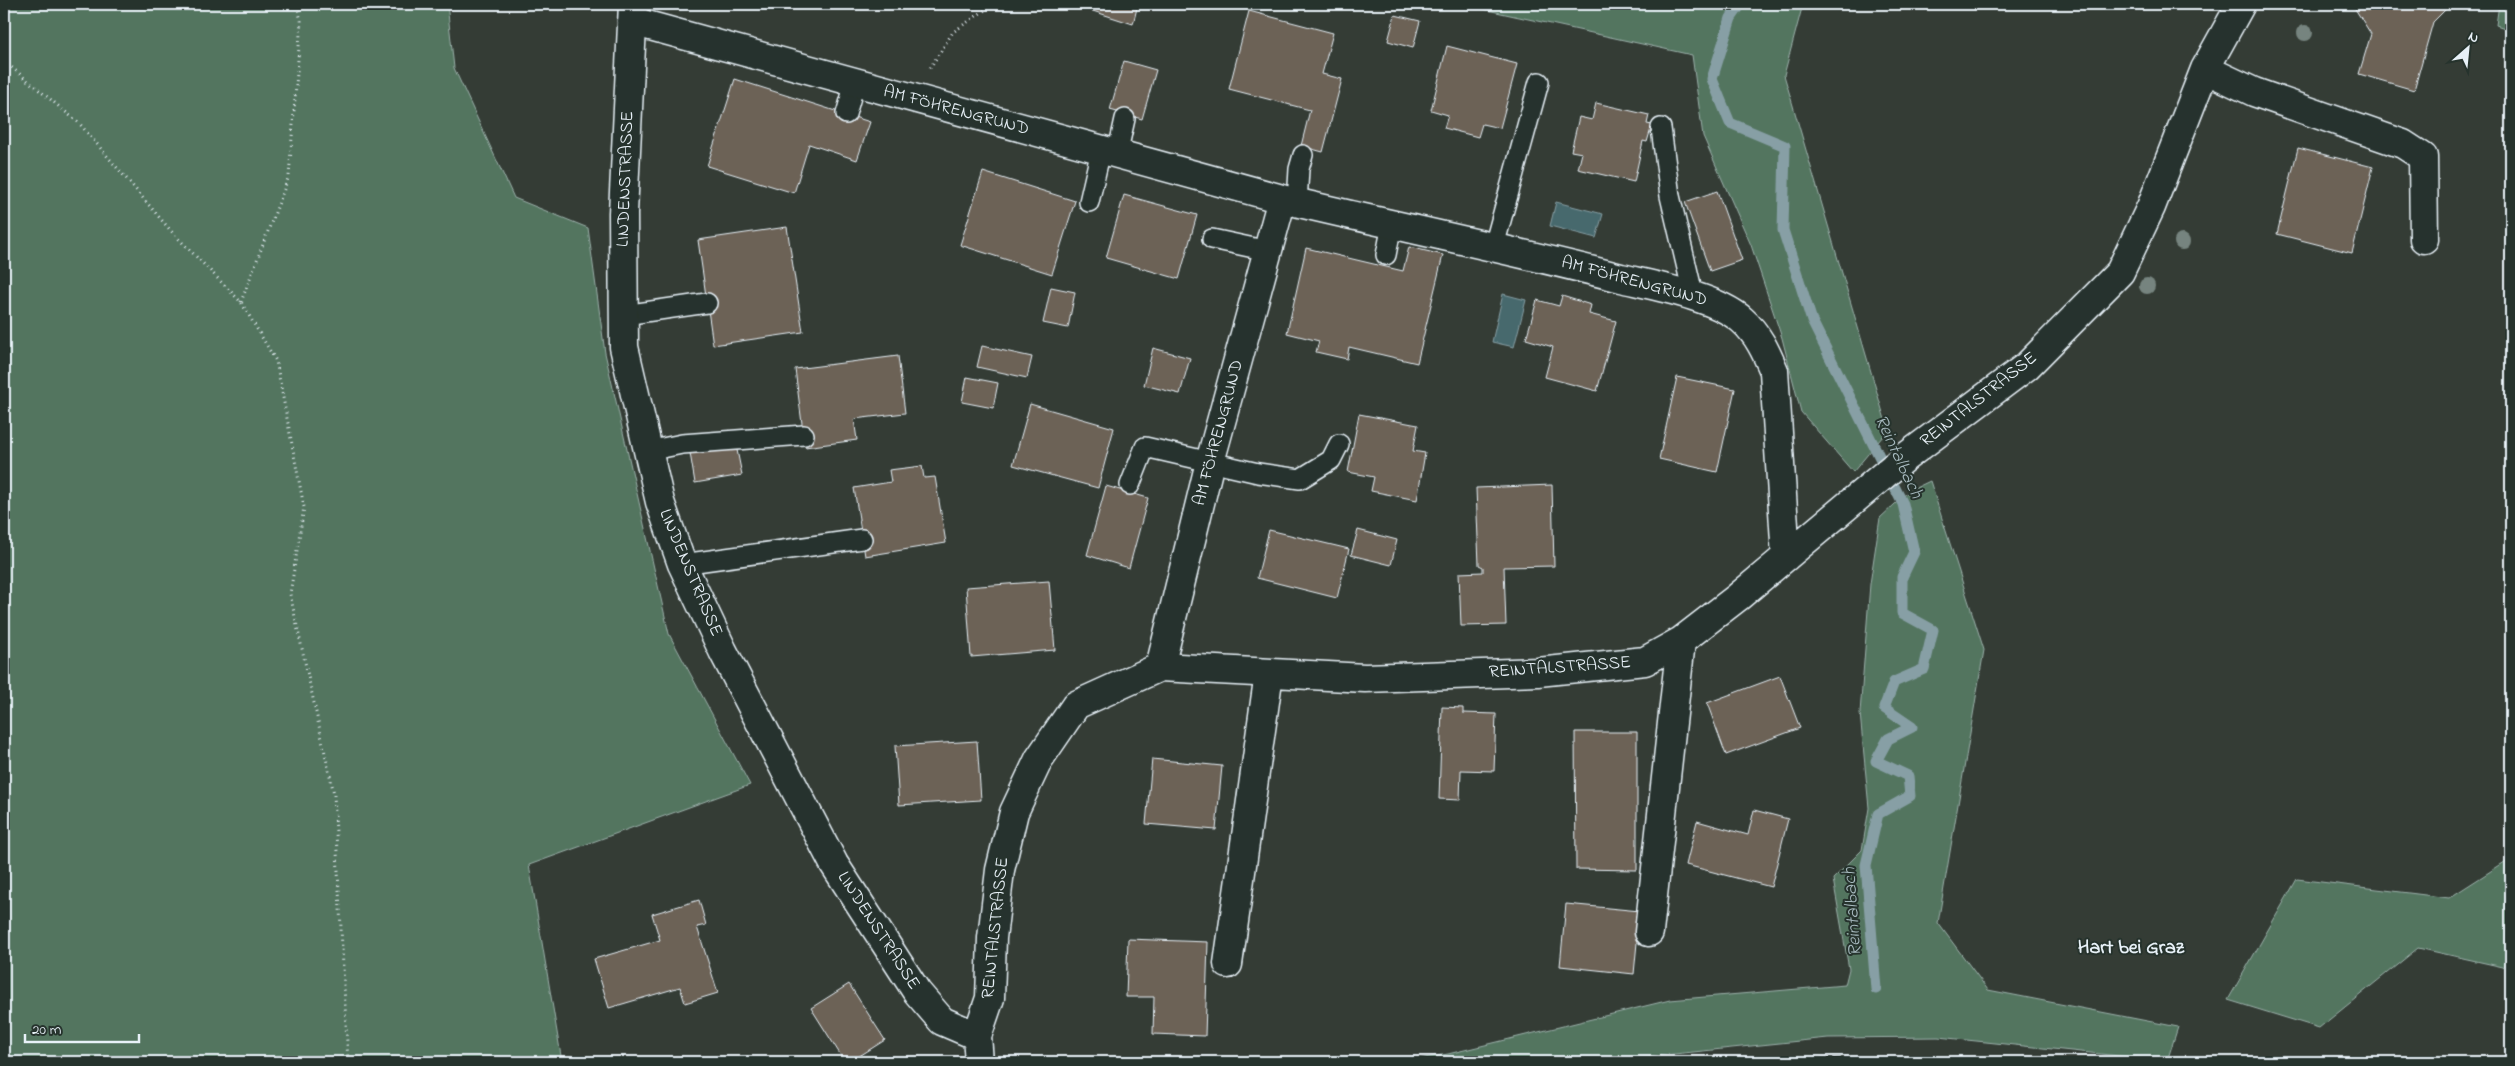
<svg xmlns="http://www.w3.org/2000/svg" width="2515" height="1066" font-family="'Indie Flower',sans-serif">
<rect width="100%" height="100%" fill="#343c35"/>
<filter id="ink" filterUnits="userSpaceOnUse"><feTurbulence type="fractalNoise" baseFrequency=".02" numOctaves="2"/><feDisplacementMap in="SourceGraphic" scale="10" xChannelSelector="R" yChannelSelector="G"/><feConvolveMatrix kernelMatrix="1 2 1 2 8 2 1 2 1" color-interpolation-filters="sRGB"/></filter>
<g filter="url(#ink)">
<!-- green -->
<path fill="#52745f" stroke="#9db2ac" d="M4 4H447L454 68 514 198 588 228 605 353 669 634 750 785 529 865 562 1062H4Z
M1460 4H1803L1784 75 1888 430 1853 472 1801 412 1782 338 1751 245 1703 136 1692 55Z
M2499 4H2511V30L2496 25Z
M1930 481 1984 650 1938 923 1988 990 2178 1027 2167 1061 1938 1037 1828 1038 1597 1062H1401L1448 1054 1670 1000 1845 985 1849 969 1833 879 1862 850 1869 808 1860 713 1870 584 1880 518 1909 491Z
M2511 858V960L2503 967 2418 948 2319 1028 2228 1000 2297 879 2449 898Z"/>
<!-- water -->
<path fill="#47696d" stroke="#879fa5" d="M1556 202 1603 214 1596 238 1550 226Z
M1503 294 1526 300 1514 347 1492 342Z"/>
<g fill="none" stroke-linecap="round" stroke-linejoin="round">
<!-- stream -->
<path stroke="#879fa5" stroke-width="11" d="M1741 4 1731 18 1712 79 1730 123 1785 146 1783 230 1812 321 1903 504 1914 552 1902 577V613L1933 630 1924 669 1894 682 1884 708 1912 727 1888 739 1876 761 1908 776 1910 796 1878 814 1866 865 1876 989"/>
</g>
<!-- building -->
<path fill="#6c6256" stroke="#e8f1f8" d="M1071 4H1138L1133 24Z
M2352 4H2446L2448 7 2433 22 2414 90 2359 74 2371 34Z
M1249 11 1333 33 1322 74 1342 79 1323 152 1301 146 1310 110 1229 89Z
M1395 15 1420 21 1413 48 1388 41Z
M1447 46 1517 64 1500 128 1482 124 1478 137 1444 128 1448 115 1431 110Z
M1124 61 1156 70 1142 119 1110 110Z
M735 79 870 122 857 160 809 144 794 193 707 166Z
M1596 103 1649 115 1647 124 1652 125 1647 142 1643 141 1634 182 1578 169 1582 153 1571 151 1579 117 1592 120Z
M2298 148 2373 167 2352 253 2277 234Z
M983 172 1075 201 1052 274 960 245Z
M1717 191 1742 260 1710 271 1685 202Z
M1124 195 1197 215 1179 279 1106 258Z
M787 227 803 332 713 345 698 240Z
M1409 247 1443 255 1417 363 1349 347 1347 359 1316 352 1319 341 1287 333 1306 248 1403 271Z
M1051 287 1075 292 1068 328 1043 323Z
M1562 296 1591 305 1589 314 1616 321 1597 391 1545 377 1553 347 1526 339 1537 300 1559 306Z
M982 346 1032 357 1027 378 977 367Z
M1153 348 1190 358 1180 394 1144 385Z
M898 356 905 413 854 419 857 440 805 447 795 369Z
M967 377 998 383 993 408 962 402Z
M1677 377 1735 389 1717 472 1659 459Z
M1030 404 1114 428 1098 488 1013 465Z
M1359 414 1418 425 1413 451 1425 453 1417 500 1371 491 1374 477 1348 472Z
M736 445 742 475 695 483 690 453Z
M922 466 924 478 935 477 946 543 865 556 854 488 891 482 889 470Z
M1552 485 1554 566 1504 567 1506 625 1461 626 1459 573 1483 572V567L1479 565 1476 488Z
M1106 486 1148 498 1129 568 1087 555Z
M1269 530 1349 549 1337 598 1257 578Z
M1358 530 1397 540 1391 565 1351 555Z
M1049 581 1055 650 971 657 966 587Z
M1780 676 1800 728 1726 755 1707 703Z
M1442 707 1463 708V713L1496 714 1494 771 1461 770 1460 800 1439 799Z
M1575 732H1637V870L1576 869Z
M977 741 981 800 899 805 895 746Z
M1152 759 1222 766 1216 830 1146 824Z
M1754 810 1788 819 1771 887 1686 865 1697 821 1748 835Z
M699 900 706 925 697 927 718 993 685 1003 680 987 609 1008 594 959 660 940 652 914Z
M1566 904 1640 911 1634 974 1560 966Z
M1128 939 1208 942 1205 1036 1153 1034 1154 997H1126Z
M849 984 885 1040 850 1062H845L811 1008Z"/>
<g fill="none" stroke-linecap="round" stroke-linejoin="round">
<!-- service casing -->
<g stroke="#e8f1f8" stroke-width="22">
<path id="service" d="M846 114 855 83
M1661 128 1670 196 1694 298
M1117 155 1125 119
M1089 202 1101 150
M1297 203 1299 169 1303 155
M1212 239 1268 251
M1494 246 1539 82
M1386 255 1392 224
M624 315 707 303
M648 451 682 444 804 435
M1130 485 1145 447 1258 473 1300 479 1331 460 1339 444
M682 564 862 539"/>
</g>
<!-- minor casing -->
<g stroke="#e8f1f8" stroke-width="31">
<path id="minor" d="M633 4 623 213 624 347 660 502 682 564 723 651 834 864 917 992 942 1021 977 1036
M632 21 1282 199 1210 462 1160 667
M2205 69 2254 92 2403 144 2423 157 2424 239
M1282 199C1395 226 1509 249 1621 278 1655 286 1716 297 1742 320 1758 334 1766 352 1774 371L1786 557
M1649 932 1681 641
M1228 964 1269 673
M979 1062 977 1036 990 998 992 938 1000 870 1014 812 1039 759 1076 705 1160 667 1365 678 1538 672 1645 661 1681 641 1738 597 1903 459 2027 366 2120 272 2151 207 2205 69 2241 4"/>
</g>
<!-- path -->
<path stroke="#e8f1f8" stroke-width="3" stroke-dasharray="1 4" stroke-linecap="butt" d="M4 61 79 123 171 231 241 302 276 361 304 507 290 594 334 794 348 1062
M930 68 953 32 994 4
M241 302 289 176 301 21 297 4"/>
<!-- service -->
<use href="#service" stroke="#26332d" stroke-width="19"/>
<!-- minor -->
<use href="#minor" stroke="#26332d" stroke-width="28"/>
<!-- rail -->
<path stroke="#e8f1f8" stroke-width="4" stroke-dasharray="8 4" stroke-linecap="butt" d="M1749 1062 1825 1059 1925 1062"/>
</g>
<!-- trees -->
<g fill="#76847f">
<circle cx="2305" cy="33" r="8"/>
<circle cx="2182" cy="242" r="8"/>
<circle cx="2147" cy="286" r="8"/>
</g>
</g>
<g text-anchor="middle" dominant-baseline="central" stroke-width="4" stroke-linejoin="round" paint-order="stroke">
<!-- street labels -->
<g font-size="18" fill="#e8f1f8" stroke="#26332d">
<text transform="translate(956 111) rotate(15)">AM FÖHRENGRUND</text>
<text transform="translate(626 179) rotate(-88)">LINDENSTRASSE</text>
<text transform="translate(1634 282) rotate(15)">AM FÖHRENGRUND</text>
<text transform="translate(1979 400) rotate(-38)">REINTALSTRASSE</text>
<text transform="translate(1219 433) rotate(-75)">AM FÖHRENGRUND</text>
<text transform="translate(690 573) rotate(67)">LINDENSTRASSE</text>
<text transform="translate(1560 668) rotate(-4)">REINTALSTRASSE</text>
<text transform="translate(996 928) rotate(-84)">REINTALSTRASSE</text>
<text transform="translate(878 931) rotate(57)">LINDENSTRASSE</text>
</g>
<!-- water labels -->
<g font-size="19" font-style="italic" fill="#a8bbc0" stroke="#26332d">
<text transform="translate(1898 457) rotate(65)">Reintalbach</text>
<text transform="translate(1853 912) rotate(-94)">Reintalbach</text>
</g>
<!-- quarter labels -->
<g font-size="20" font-weight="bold" fill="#e8f1f8" stroke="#26332d">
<text x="2131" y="948">Hart bei Graz</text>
</g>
</g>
<!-- margin -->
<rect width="2515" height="1066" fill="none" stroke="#26332d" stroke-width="20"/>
<rect x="10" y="10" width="2495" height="1046" fill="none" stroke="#e8f1f8" stroke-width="2" filter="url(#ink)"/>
<!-- north arrow -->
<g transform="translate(2468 48) rotate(27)" stroke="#26332d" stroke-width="4" paint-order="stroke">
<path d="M0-4L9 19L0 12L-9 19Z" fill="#e8f1f8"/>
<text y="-8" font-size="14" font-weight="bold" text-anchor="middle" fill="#e8f1f8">N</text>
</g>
<!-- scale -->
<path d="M25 1034v8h114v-8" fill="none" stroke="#e8f1f8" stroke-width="2.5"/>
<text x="32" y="1034" font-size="15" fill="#e8f1f8" stroke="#26332d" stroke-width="4" paint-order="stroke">20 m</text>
</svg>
